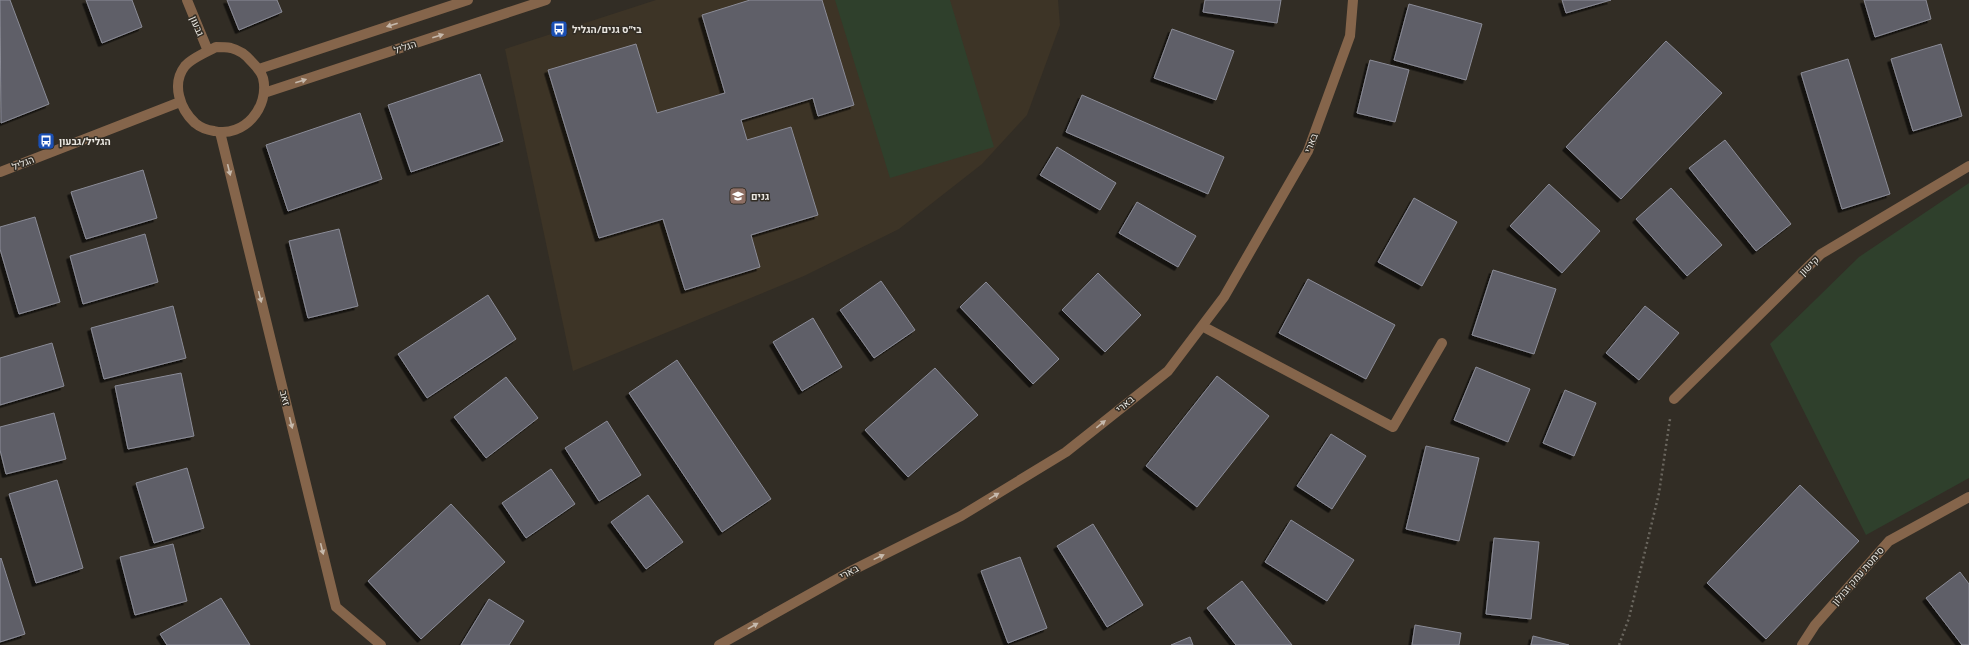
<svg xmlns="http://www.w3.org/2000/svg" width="1969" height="645" font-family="'Titillium Web',Heebo,sans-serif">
<defs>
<filter id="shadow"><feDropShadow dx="-3.5" dy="3.5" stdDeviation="0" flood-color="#0009"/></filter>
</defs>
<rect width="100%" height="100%" fill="#322d25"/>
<!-- built -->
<path fill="#3d3426" d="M656 0H1058L1060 25 1027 115 982 164 899 229 804 276 573 371 505 49Z"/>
<!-- green -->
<path fill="#2f402c" d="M835 0H950L994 147 890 178Z
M1969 183V478L1866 535 1770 344 1859 257Z"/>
<!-- building -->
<path fill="#5e5e68" stroke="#8b8c97" filter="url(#shadow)" d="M0 0H10L49 104 1 123Z
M86 0H132L142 27 102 43Z
M227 0H277L282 12 239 30Z
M750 0H822L854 105 818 116 813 98 741 120 747 140 791 127 818 215 751 235 760 267 685 290 663 219 599 238 548 70 636 44 657 113 725 93 702 15Z
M1205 0H1281L1277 23 1203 12Z
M1562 0H1611L1566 13Z
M1864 0H1926L1931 19 1875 37Z
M1409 4 1482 24 1466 80 1394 60Z
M1172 29 1234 51 1216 100 1154 78Z
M1666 41 1722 93 1621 199 1566 147Z
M1941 44 1962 116 1913 131 1891 59Z
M1848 59 1890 194 1842 209 1801 73Z
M1370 60 1409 70 1395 122 1357 113Z
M480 74 503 141 411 172 388 105Z
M1082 95 1224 157 1208 194 1066 132Z
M360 113 382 179 288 211 266 145Z
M1725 140 1791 224 1756 251 1689 168Z
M1057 147 1116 183 1100 210 1040 175Z
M143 170 157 218 86 239 71 192Z
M1549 184 1600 231 1562 273 1510 226Z
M1671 188 1722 245 1687 276 1636 219Z
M1414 198 1457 222 1422 286 1378 262Z
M1137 202 1196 236 1178 267 1119 233Z
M35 217 60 302 19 314 0 249V227Z
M339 229 358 306 308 318 289 241Z
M145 234 158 282 83 304 70 256Z
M1493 270 1556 289 1534 354 1472 335Z
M1098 273 1141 315 1105 352 1062 310Z
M1308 279 1395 325 1366 379 1279 333Z
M881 281 915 330 874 358 840 310Z
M986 282 1059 359 1033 384 960 307Z
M488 295 516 339 427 398 398 354Z
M173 306 186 358 104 379 91 328Z
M1645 306 1679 333 1639 380 1606 353Z
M813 318 842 367 802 391 773 342Z
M52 343 64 386 0 405V358Z
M677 360 771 499 722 532 629 393Z
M1476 367 1530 389 1508 442 1454 420Z
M935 368 978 415 908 477 865 430Z
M181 373 194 436 128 449 115 386Z
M1217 376 1269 416 1197 507 1146 466Z
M506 377 538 418 486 458 454 417Z
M1565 390 1596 403 1574 456 1543 443Z
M54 413 66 459 6 474 0 450V427Z
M607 421 641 475 599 501 565 448Z
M1331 434 1366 456 1332 509 1297 486Z
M1426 446 1479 458 1459 541 1406 529Z
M187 468 204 528 154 543 136 483Z
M551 469 575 504 526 538 502 503Z
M57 480 83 568 36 583 9 494Z
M1800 485 1859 541 1766 639 1707 583Z
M648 495 683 542 646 569 611 522Z
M451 504 505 562 421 639 368 581Z
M1291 520 1354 560 1327 601 1265 562Z
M1093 524 1143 605 1107 627 1057 546Z
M1494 538 1539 542 1531 619 1486 614Z
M173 544 187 601 135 615 120 557Z
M1020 557 1047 628 1008 643 981 571Z
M1 558 25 634 0 642V559Z
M1960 572 1969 584V645H1962L1926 598Z
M1242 581 1292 645H1236L1207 608Z
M221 598 250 645H167L160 634Z
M489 599 524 621 509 645H461Z
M1415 625 1461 633 1459 645H1412Z
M1533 636 1569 645H1531Z
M1190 637 1193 645H1171Z"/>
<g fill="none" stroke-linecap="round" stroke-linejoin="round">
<!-- path -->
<path stroke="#6a665e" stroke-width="2.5" stroke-dasharray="2 3" stroke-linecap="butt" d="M1619 645 1629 618 1659 493 1670 419"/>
<!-- minor -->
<path stroke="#85654b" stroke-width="10" d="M187 0 208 51
M216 47C221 47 226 47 231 48 239 50 246 55 251 61 256 66 261 71 263 78 270 107 244 138 214 131 207 130 201 128 195 123 180 109 171 84 185 66 190 59 208 51 216 47Z
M259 69 468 0
M264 93 546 0
M220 132 336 607 381 645
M0 172 180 102
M1202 326 1393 427 1442 343
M1674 399 1821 254 1969 166
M719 645 849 572 961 516 1066 452 1168 371 1224 297 1308 151 1350 36 1353 0
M1802 645 1815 625 1889 541 1969 497"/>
</g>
<!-- one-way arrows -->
<defs><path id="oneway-solid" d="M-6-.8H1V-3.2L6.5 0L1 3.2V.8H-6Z"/></defs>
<g fill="#c6b9ac">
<use href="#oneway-solid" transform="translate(392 25) rotate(162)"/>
<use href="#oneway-solid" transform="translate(438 36) rotate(-18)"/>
<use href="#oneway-solid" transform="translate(301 81) rotate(-18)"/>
<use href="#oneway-solid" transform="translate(229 170) rotate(76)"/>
<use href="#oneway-solid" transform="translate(260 297) rotate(76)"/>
<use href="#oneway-solid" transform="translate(291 423) rotate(76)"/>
<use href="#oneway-solid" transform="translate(1101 424) rotate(-39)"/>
<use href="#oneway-solid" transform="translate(994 496) rotate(-31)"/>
<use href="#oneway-solid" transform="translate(322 549) rotate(76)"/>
<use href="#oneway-solid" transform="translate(879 557) rotate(-26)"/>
<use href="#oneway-solid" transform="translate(753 626) rotate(-29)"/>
</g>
<!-- icons -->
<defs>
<g id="bus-square" transform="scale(0.9)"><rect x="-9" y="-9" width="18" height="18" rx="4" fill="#1a4fb4" stroke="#322d25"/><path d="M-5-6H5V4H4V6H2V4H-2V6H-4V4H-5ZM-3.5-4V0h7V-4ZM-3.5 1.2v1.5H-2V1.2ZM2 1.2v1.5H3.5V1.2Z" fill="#fff"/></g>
<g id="school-square" transform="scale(0.9)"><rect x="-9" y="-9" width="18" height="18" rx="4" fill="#8d6e63" stroke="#322d25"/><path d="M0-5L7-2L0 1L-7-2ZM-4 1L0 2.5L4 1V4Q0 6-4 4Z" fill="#fff"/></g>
</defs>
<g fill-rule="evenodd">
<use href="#bus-square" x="559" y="29"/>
<use href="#bus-square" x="46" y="141"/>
<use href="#school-square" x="738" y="196"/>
</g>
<g text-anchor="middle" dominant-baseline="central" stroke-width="3" stroke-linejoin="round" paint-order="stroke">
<!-- street labels -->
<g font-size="10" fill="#e9e6e0" stroke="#322d25">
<text transform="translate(197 26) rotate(67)">גבעון</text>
<text transform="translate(405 47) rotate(-18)">הגליל</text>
<text transform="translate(1311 143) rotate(-68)">בארי</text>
<text transform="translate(23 163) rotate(-22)">הגליל</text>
<text transform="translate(1809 266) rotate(-44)">קישון</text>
<text transform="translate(285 398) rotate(76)">זאב</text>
<text transform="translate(1125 404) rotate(-39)">בארי</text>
<text transform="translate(849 572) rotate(-28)">בארי</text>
<text transform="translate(1858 576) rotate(-49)">סימטת עמק זבולון</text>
</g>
<!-- poi labels -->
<g font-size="10" font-weight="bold" fill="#e9e6e0" stroke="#322d25" text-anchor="start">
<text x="572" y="29">בי״ס גנים/הגליל</text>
<text x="59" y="141">הגליל/גבעון</text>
<text x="751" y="196">גנים</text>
</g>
</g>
</svg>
